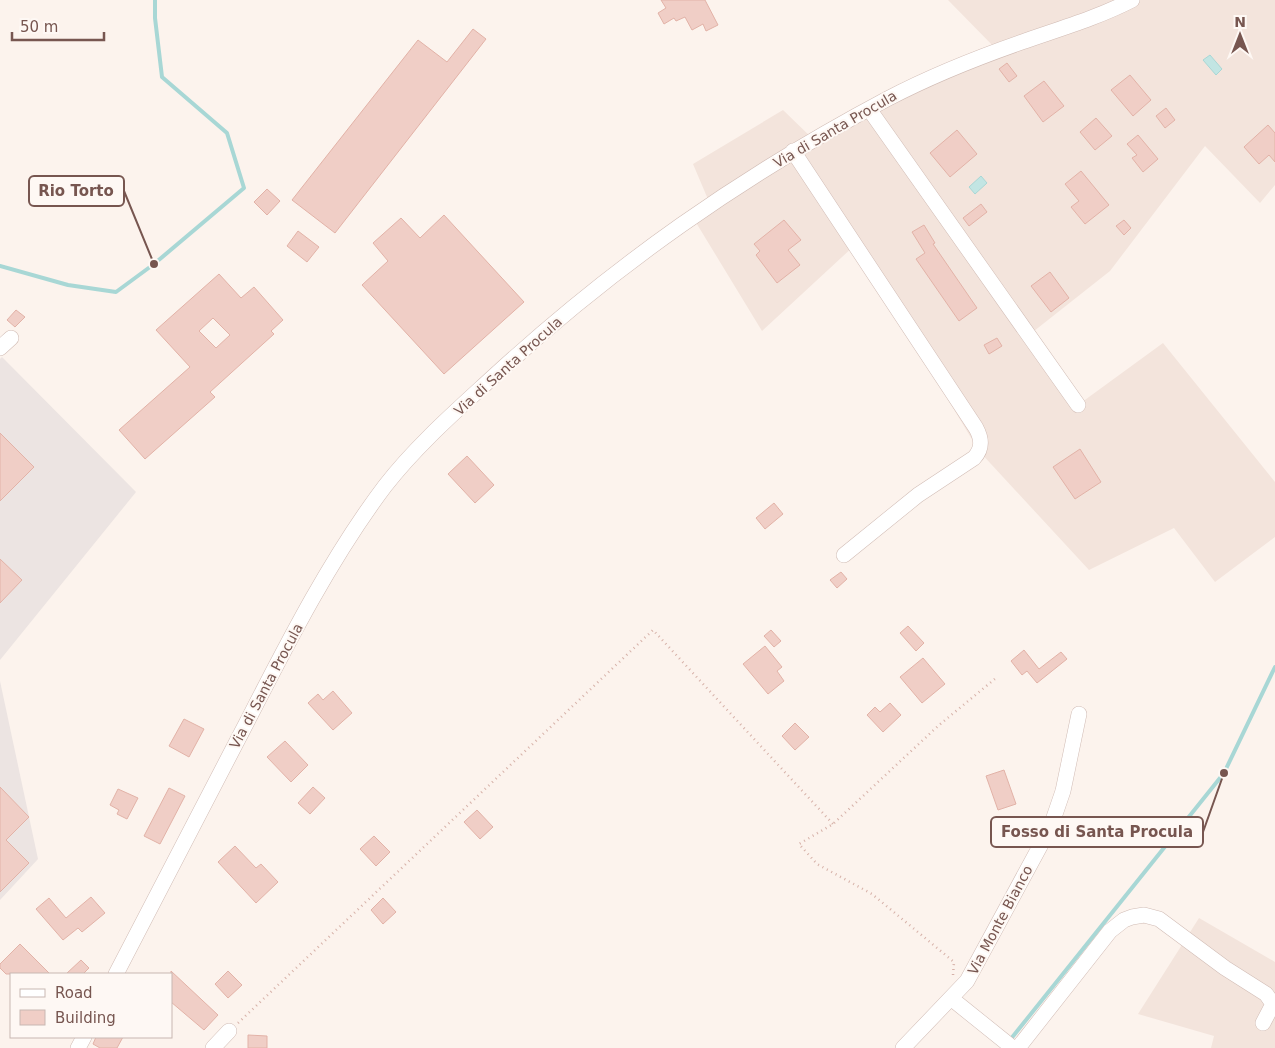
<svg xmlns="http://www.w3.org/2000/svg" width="1275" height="1048" font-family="'DejaVu Sans',sans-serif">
<rect width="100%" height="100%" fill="#fcf3ed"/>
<!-- residential -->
<path fill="#f3e4dc" d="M948 0H1275V185L1260 203 1205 146 1110 271 1029 335 1078 405 1163 343 1275 482V537L1215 582 1174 528 1089 570 979 451 855 245 762 331 692 216 710 204 693 164 783 110 814 140 997 50Z
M1199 918 1275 962V1048H1211L1214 1036 1138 1014Z"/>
<!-- industrial -->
<path fill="#ece4e2" d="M2 357 136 492 0 660V359Z
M0 681 38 859 0 900Z"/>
<!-- water -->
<path fill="#c2e5e3" stroke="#a8d7d5" d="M1210 55 1222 69 1216 75 1203 60Z
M981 176 987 183 975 194 969 187Z"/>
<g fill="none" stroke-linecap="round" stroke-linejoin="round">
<!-- stream -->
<path stroke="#a8d7d5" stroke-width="4" d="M0 266 68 285 116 292 154 264 244 188 227 133 162 77 155 18V0
M1010 1040 1224 773 1275 667"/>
</g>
<!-- building -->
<path fill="#f0cec6" stroke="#e2b2a7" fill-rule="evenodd" d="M661 0H705L718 25 706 31 703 24 692 30 685 17 676 21 674 18 664 24 658 13 666 8Z
M473 29 486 39 335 233 292 200 418 40 447 62Z
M1007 63 1017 76 1009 82 999 69Z
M1130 75 1151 100 1133 116 1111 90Z
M1044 81 1064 106 1043 122 1024 96Z
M1166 108 1175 120 1165 128 1156 116Z
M1096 118 1112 136 1095 150 1080 132Z
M1268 125 1275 133V162L1269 155 1259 164 1244 147Z
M957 130 977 154 950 177 930 153Z
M1138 135 1158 159 1143 172 1132 158 1137 155 1127 144Z
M1081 171 1109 205 1085 224 1071 207 1079 201 1065 184Z
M267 189 280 201 267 215 254 202Z
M981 204 987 212 969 226 963 218Z
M444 215 524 302 444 374 362 285 388 261 373 243 401 218 420 238Z
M784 220 801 240 788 250 800 265 777 283 756 255 760 251 754 244Z
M1124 220 1131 228 1124 235 1116 226Z
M924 225 935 243 933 244 977 308 959 321 916 259 925 253 912 232Z
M298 231 319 247 307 262 287 246Z
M1050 272 1069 298 1051 312 1031 286Z
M219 274 241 298 254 287 283 320 271 331 274 334 210 392 215 397 145 459 119 430 190 367 156 330ZM213 318 230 335 216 348 199 331Z
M16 310 25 317 15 327 7 320Z
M997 338 1002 346 989 354 984 345Z
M0 433 34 467 0 501Z
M1080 449 1101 482 1075 499 1053 467Z
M467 456 494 485 475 503 448 474Z
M774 503 783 514 765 529 756 518Z
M0 559 22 580 0 603Z
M841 572 847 579 837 588 830 580Z
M908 626 924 643 916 651 900 633Z
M771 630 781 641 774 647 764 636Z
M765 646 782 667 777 671 784 681 768 694 743 664Z
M1024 650 1039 669 1061 652 1067 659 1037 683 1027 671 1022 675 1011 661Z
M923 658 945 684 922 703 900 677Z
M333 691 352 713 333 730 308 703 318 694 323 700Z
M890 703 901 715 883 732 867 715 875 707 880 712Z
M184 719 204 729 189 757 169 746Z
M795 723 809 737 795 750 782 736Z
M285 741 308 765 291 782 267 757Z
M1004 770 1016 804 998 810 986 776Z
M0 787 29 817 6 840 29 863 0 892Z
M313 787 325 798 310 814 298 803Z
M169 788 185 796 160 844 144 836Z
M118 789 138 798 127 819 117 814 119 810 110 805Z
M477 810 493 827 480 839 464 822Z
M374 836 390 852 376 866 360 849Z
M235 846 256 868 261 864 278 882 256 903 218 862Z
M91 897 105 913 82 932 78 928 63 940 36 909 49 898 66 918Z
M383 898 396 912 383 924 371 910Z
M20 944 50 974H6L0 968V964Z
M81 960 89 968 83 974H66Z
M171 971 218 1015 204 1030 171 1002Z
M228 971 242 985 228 998 215 984Z
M248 1035 267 1036V1048H248Z
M96 1037H123L117 1048H100L93 1044Z"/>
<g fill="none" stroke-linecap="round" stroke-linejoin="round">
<!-- minor casing -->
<g stroke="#d1bcb5" stroke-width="16">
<path id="minor" d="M869 109 1078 405
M793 151 976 428C982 439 983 448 974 458L918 495 844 555
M0 348 11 338
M116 974C160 890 204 805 248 720 288 642 332 556 385 486 416 446 456 411 493 377 615 265 742 176 887 99 931 76 976 58 1022 42 1059 29 1097 18 1132 0
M952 999 1013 1048
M78 1048 84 1037
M213 1048 229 1031
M903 1048 967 981 1051 826 1063 791 1079 714
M1018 1048 1110 931 1124 920 1132 917 1144 915 1159 919 1225 968 1266 994 1273 1004 1263 1023"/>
</g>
<!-- path -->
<path stroke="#d6b1a8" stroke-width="2.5" stroke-dasharray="1 4" stroke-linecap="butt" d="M953 975 954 962 872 894 817 864 799 844 833 824 938 726 996 678
M238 1023 653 630 833 824"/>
<!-- minor -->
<use href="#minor" stroke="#fff" stroke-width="15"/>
</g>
<g text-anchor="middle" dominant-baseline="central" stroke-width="4" stroke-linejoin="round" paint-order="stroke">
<!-- street labels -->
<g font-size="14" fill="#775650" stroke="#fef8f4">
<text transform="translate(835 129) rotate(-30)">Via di Santa Procula</text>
<text transform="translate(508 366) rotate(-42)">Via di Santa Procula</text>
<text transform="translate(266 686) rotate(-62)">Via di Santa Procula</text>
<text transform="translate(1000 920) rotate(-62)">Via Monte Bianco</text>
</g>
</g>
<!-- callouts -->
<path fill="none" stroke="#775650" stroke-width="2" d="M154 264L124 191M1224 773L1203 832"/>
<g fill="#775650" stroke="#fef8f4" stroke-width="2">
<circle cx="154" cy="264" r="5"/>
<circle cx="1224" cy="773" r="5"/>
</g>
<g fill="#fef8f4" stroke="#775650" stroke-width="2">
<rect x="29" y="176" width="95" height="30" rx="5"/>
<rect x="991" y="817" width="212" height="30" rx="5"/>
</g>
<g font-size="15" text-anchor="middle" font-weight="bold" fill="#775650">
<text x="76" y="196">Rio Torto</text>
<text x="1097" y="837">Fosso di Santa Procula</text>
</g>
<!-- legend -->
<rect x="10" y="973" width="162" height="65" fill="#fef8f4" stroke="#c8b7b2"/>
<rect x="20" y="989" width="25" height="8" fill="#ffffff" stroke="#c8b7b2"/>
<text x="55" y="998" font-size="15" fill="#775650">Road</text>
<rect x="20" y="1010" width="25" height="15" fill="#f0cec6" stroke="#c8b7b2"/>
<text x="55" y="1023" font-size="15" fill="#775650">Building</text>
<!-- north arrow -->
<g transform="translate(1240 35)" stroke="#fef8f4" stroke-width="4" paint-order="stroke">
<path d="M0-4L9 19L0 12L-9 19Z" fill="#775650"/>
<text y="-8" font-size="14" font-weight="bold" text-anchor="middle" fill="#775650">N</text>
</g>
<!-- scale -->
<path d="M12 32v8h92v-8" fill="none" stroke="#775650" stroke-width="2.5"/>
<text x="20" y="32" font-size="15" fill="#775650" stroke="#fef8f4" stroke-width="4" paint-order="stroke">50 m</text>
</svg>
